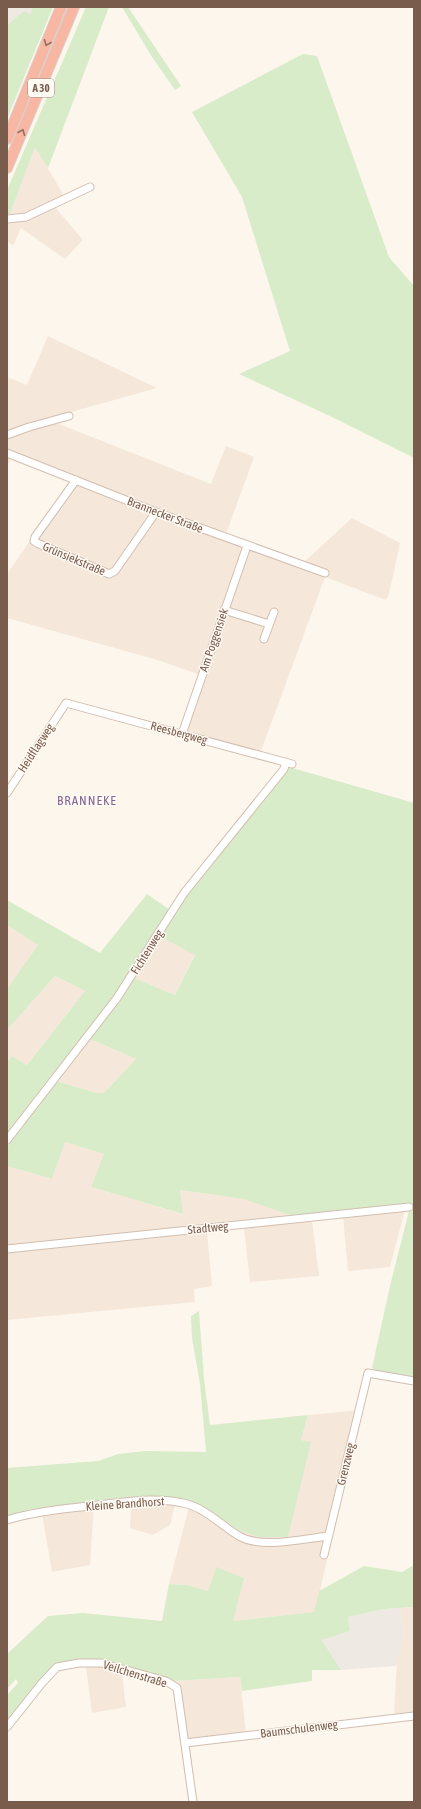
<svg xmlns="http://www.w3.org/2000/svg" width="421" height="1809" font-family="'Asap Condensed',sans-serif">
<rect width="100%" height="100%" fill="#fdf6ec"/>
<!-- residential -->
<path fill="#f5e8da" d="M35 146 67 201 55 207 83 240 65 259 21 228 13 246 7 241V228L10 214Z
M48 336 157 388 57 416 54 422 211 484 226 446 254 457 226 534 304 562 352 518 400 543 389 594 386 600 325 577 261 751 180 730 198 674 154 659 7 618V574L71 482 12 459 7 465V377L27 385Z
M7 925 38 945 7 989Z
M159 936 195 954 175 995 134 978Z
M55 976 85 991 27 1065 12 1056 7 1062V1030Z
M90 1039 136 1059 104 1093H97L56 1081Z
M65 1142 105 1154 91 1187 182 1214 180 1190 245 1199 290 1215 312 1220 319 1276 250 1282 244 1228 207 1232 212 1286 194 1289 195 1302 7 1320V1166L52 1179Z
M405 1210 390 1267 348 1271 343 1217Z
M362 1410 315 1612 233 1621 216 1567 208 1591 188 1585 169 1584 189 1507 175 1504 170 1525 153 1535 130 1528 131 1504 181 1500 201 1506 239 1530 288 1536 310 1442 301 1440 308 1415Z
M94 1503 90 1565 52 1572 41 1508Z
M414 1607V1713L394 1716 397 1659 404 1633 400 1608Z
M101 1666 122 1672 126 1707 92 1713 86 1667Z
M240 1677 246 1733 182 1740 173 1681Z"/>
<!-- industrial -->
<path fill="#efe9e4" d="M7 7H33L30 14 24 12 7 25Z
M400 1608 404 1633 396 1666 341 1670 322 1640 350 1631 348 1617 384 1609Z"/>
<!-- green -->
<path fill="#d8ecc9" d="M33 7H53L7 119V25L24 11 30 14Z
M86 7H109L48 168 35 147 10 214H7V190Z
M122 7H128L181 86 175 90 152 57Z
M303 54 317 56 389 257 414 286V458L332 417 239 374 290 351 242 197 192 112Z
M289 767 414 803V1378L377 1372 372 1368 390 1286 410 1207 290 1215 244 1199 180 1190 183 1214 91 1187 104 1154 65 1142 52 1179 7 1166V1147L56 1081 97 1093H104L136 1059 90 1039 121 1000 134 978 175 995 195 955 159 936 186 894Z
M147 894 170 910 114 997 7 1136V1062L12 1056 27 1065 85 991 55 976 7 1030V989L38 945 7 925V900L100 953Z
M199 1311 204 1379 210 1425 308 1415 301 1440 311 1442 288 1537H259L239 1530 201 1506 181 1500 94 1503 31 1509 7 1516V1468L98 1461 118 1454 145 1451 206 1452 200 1384 192 1338 191 1316Z
M414 1565V1607L384 1609 348 1617 350 1631 322 1640 341 1670H312V1681L242 1691 240 1677 173 1681 121 1667 68 1662 45 1677 7 1725V1695L18 1683 16 1679 7 1689V1654L48 1616 83 1613 162 1621 169 1584 188 1585 208 1591 216 1567 244 1578 233 1621 314 1612 319 1591 364 1566 402 1572Z"/>
<g fill="none" stroke-linecap="round" stroke-linejoin="round">
<!-- minor casing -->
<g stroke="#d1beb0" stroke-width="9">
<path id="minor" d="M7 219 26 217 90 187
M7 435 29 427 69 416
M7 453 156 512 325 573
M76 480 35 537 34 541 37 543 109 574 115 571 156 512
M224 610 269 624
M264 639 274 612
M182 734 247 546
M7 793 66 703 292 764
M7 1140 117 998 184 893 284 769 286 762
M7 1249 409 1207
M7 1520C36 1511 66 1509 97 1505 127 1502 157 1496 187 1504 206 1509 222 1526 239 1536 261 1549 303 1539 328 1536
M324 1555 368 1373 414 1381
M7 1727 42 1683 57 1667 79 1663H101L166 1681 177 1688 193 1802
M185 1743 414 1716"/>
</g>
<!-- highway casing -->
<g stroke="#dad1cd" stroke-width="12">
<path id="highway" d="M7 139 61 7
M7 168 74 7"/>
</g>
<!-- minor -->
<use href="#minor" stroke="#fff" stroke-width="7"/>
<!-- highway -->
<use href="#highway" stroke="#f7b7a3" stroke-width="10"/>
</g>
<!-- one-way arrows -->
<defs><path id="oneway-chevron" d="M-2-3.5L2.5 0L-2 3.5" fill="none" stroke-width="1.6" stroke-linecap="round" stroke-linejoin="round"/></defs>
<g stroke="#936e5e">
<use href="#oneway-chevron" transform="translate(47 43) rotate(112)"/>
<use href="#oneway-chevron" transform="translate(22 132) rotate(-68)"/>
</g>
<g text-anchor="middle" dominant-baseline="central" stroke-width="3" stroke-linejoin="round" paint-order="stroke">
<!-- shield labels -->
<rect fill="#fffaf3" stroke="#a28b7f" stroke-width="1" x="28" y="79" width="26" height="18" rx="3"/>
<g font-size="11" font-weight="bold" fill="#7a5c4d">
<text x="41" y="88">A 30</text>
</g>
<!-- street labels -->
<g font-size="12" fill="#7a5c4d" stroke="#fffaf3">
<text transform="translate(165 515) rotate(21)">Brannecker Straße</text>
<text transform="translate(74 559) rotate(23)">Grünsiekstraße</text>
<text transform="translate(214 640) rotate(-71)">Am Poggensiek</text>
<text transform="translate(179 733) rotate(15)">Reesbergweg</text>
<text transform="translate(36 748) rotate(-57)">Heidflagweg</text>
<text transform="translate(147 952) rotate(-58)">Fichtenweg</text>
<text transform="translate(208 1228) rotate(-6)">Stadtweg</text>
<text transform="translate(346 1464) rotate(-76)">Grenzweg</text>
<text transform="translate(125 1504) rotate(-4)">Kleine Brandhorst</text>
<text transform="translate(135 1674) rotate(17)">Veilchenstraße</text>
<text transform="translate(299 1729) rotate(-7)">Baumschulenweg</text>
</g>
<!-- neighbourhood labels -->
<g font-size="13" letter-spacing="1" fill="#846695" stroke="#fffaf3">
<text x="87" y="800">BRANNEKE</text>
</g>
</g>
<!-- border -->
<rect width="421" height="1809" fill="none" stroke="#7a5c4d" stroke-width="16"/>
</svg>
